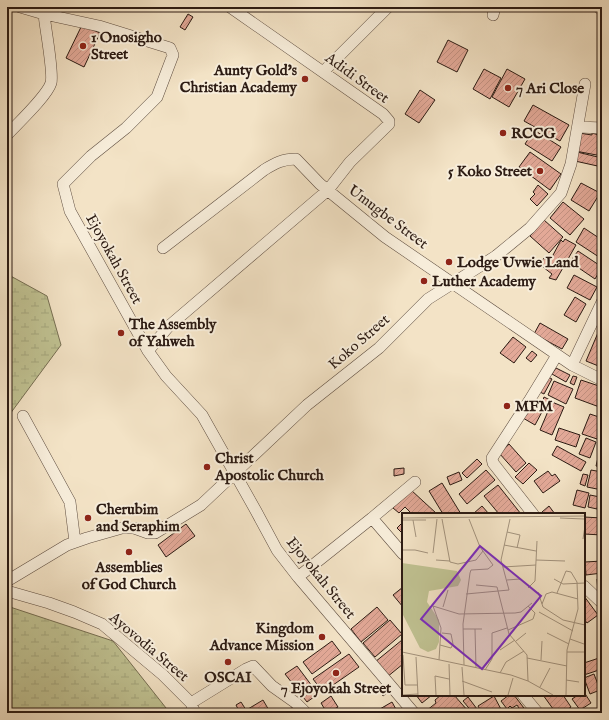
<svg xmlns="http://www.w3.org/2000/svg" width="609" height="720" font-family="'IM FELL English',serif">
<defs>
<pattern id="wetland-marsh" width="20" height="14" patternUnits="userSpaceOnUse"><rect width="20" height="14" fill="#c0c292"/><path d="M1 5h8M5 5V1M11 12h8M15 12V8" fill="none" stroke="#a5a67d"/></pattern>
<pattern id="building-hatch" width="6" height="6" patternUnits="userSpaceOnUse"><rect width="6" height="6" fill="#e3a998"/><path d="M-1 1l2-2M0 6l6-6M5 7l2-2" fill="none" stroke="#c39182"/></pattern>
</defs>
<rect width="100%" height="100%" fill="#f3e3c6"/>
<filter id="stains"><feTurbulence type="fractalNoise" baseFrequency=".005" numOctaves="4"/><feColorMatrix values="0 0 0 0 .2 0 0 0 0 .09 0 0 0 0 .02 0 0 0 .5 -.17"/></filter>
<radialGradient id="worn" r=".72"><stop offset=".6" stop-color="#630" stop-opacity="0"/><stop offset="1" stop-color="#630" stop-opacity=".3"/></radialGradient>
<!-- wetland -->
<path fill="url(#wetland-marsh)" stroke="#766e52" d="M7 274 47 296 61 345 7 418Z
M7 606 113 641 170 713H7Z"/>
<!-- building -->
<path fill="url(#building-hatch)" stroke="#2c1b13" d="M188 14 193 17 185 30 180 27Z
M82 25 100 33 84 67 66 58Z
M448 40 468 50 457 72 437 62Z
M484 69 501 78 490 99 473 89Z
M507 69 525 79 509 107 492 97Z
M420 90 435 100 419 123 405 114Z
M533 105 569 125 560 141 524 121Z
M534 130 561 147 552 161 525 144Z
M579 133 592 135V133L602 136V156L575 151Z
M530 152 561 174 550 190 519 167Z
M577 152 602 158V167L575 161Z
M581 183 600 193 589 211 571 200Z
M538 185 548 194 537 206 530 199 535 194 533 192Z
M563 202 584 219 570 235 550 218Z
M544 220 563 237 549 253 530 236Z
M584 228 602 240V259L576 242Z
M565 239 576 245 556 280 549 278 552 274 539 264 544 258 546 260 549 256 552 257 561 240 563 242Z
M578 251 602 267 595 279 570 262Z
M574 275 597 287 590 300 567 288Z
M575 297 586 304 576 322 564 315Z
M540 323 568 339 562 349 534 334Z
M600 328 602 329 601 367 586 361Z
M513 337 526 347 514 363 500 353Z
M532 351 537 355 531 362 526 358Z
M556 368 570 375 566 382 552 374Z
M546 376 552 379 544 394 538 391Z
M573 376 577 377 574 385 570 383Z
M581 380 602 387V408L575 398Z
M554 381 573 389 566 404 548 395Z
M544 397 550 400 547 408 541 406Z
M552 402 564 407 552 435 540 430Z
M531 404 543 410 535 425 523 418Z
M590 414 602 418V425L597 439 582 434Z
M559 428 580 435 576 447 555 440Z
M586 438 596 442 590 458 579 454Z
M509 444 526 463 516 472 499 453Z
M557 446 586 462 581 471 552 455Z
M600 449 602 450V467L596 466Z
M477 459 482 464 467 478 462 473Z
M529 463 537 470 523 484 515 477Z
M404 468V474L394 476V469Z
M486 470 495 480 467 504 459 494Z
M591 470 602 472V490L587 487Z
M548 471 552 476 555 474 560 481 543 493 534 481Z
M459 472 462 480 450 485 447 477Z
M583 474 588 475 585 486 580 484Z
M442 483 461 514H443L429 491Z
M498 485 521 514H499L484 496Z
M411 490 436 513 435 514H412L405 507 399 513 393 508Z
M577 490 589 493 585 508 573 505Z
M590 495 600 497 597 509 588 507Z
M482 506 489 514H473Z
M549 506 555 514H544L542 512Z
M584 517 602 518V535L584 534Z
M403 522V534L397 528Z
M186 524 195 536 166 557 158 545Z
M602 561V573L586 575 585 562Z
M597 579H602V593L598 592Z
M403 587V607L393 595Z
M584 596 598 615 587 623 584 619Z
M377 607 388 620 361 642 351 629Z
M390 620 402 634 375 657 363 643Z
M402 640 403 664 387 677 375 662Z
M332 641 341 653 312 674 303 662Z
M349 654 359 667 323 692 313 679Z
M602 657V669L584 675V663Z
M297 666 318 694 307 702 285 674Z
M594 674 600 690 590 694 584 678Z
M381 685 388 692 383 696 376 689Z
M584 692 591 703 580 710 572 699 578 695H584Z
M416 695H432L422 703Z
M441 695H454L468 711 465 713H428L426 711 436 703 435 700Z
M509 695H514L527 712 525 713H519L521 711 517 705 512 708 510 706 507 709 501 701Z
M543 695H563L571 707 562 713H556Z
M331 696 338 707 327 713 321 703Z
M494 696 503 713H482L478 706Z
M468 697 480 713H473L463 701Z
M263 700 270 712 250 713 248 709Z
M241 702 248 713H240L236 705Z
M392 702 398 713H373Z
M294 707 297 713H279Z"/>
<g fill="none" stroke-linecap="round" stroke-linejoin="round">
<!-- street casing -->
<g stroke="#5e4d40" stroke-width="12">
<path id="street" d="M20 7 44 14 99 26 170 48 173 55 157 97 126 128 91 156 63 184 70 211 148 351 166 376 202 415 256 511 277 550 298 577 414 713
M598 7 602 10
M493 15 495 7
M323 72 388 7
M578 127 602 128
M7 135C18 123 47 96 51 83 54 73 45 27 44 14
M163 248 264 170C275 163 283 159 296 159L320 184 385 237 572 365 602 380
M148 351 169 326 328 190 350 162 389 124V121L383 114 230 7
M572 365 602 302
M23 416 70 502 75 542
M533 514 493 463 492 458 529 401 557 355
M372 518 403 554
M298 577 372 518 415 482
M7 581 67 545 87 538 122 528H134L148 533H155L201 505 307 405 379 348 428 299 496 256 530 228 561 193 571 164 585 84
M584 586 602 603
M7 591 49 603 74 612 102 624 163 675 191 703 195 713
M523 695 538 713
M191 703 246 669 253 666 272 686 296 703 306 713"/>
</g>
<!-- street -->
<use href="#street" stroke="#f7edda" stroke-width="11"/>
</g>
<!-- markers -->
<g fill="#8f2418" stroke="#f7edda" stroke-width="1.5">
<circle cx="83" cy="46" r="4"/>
<circle cx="305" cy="79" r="4"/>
<circle cx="508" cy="88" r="4"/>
<circle cx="503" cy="133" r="4"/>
<circle cx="540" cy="171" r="4"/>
<circle cx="449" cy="262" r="4"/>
<circle cx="424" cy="281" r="4"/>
<circle cx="121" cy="333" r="4"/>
<circle cx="507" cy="406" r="4"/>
<circle cx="207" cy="467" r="4"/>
<circle cx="88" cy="518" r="4"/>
<circle cx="129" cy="552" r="4"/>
<circle cx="322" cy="637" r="4"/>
<circle cx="228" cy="662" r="4"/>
<circle cx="336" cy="673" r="4"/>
</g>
<g text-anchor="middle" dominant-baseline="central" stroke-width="4" stroke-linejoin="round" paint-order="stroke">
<!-- poi labels -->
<g font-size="15" font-weight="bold" fill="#2c1b13" stroke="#f7edda" text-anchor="start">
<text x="91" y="37">1 Onosigho<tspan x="91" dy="17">Street</tspan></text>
<text x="297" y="70" text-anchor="end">Aunty Gold's<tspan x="297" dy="17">Christian Academy</tspan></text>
<text x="516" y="88">7 Ari Close</text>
<text x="511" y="133">RCCG</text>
<text x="532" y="171" text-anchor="end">5 Koko Street</text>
<text x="457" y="262">Lodge Uvwie Land</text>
<text x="432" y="281">Luther Academy</text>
<text x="129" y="324">The Assembly<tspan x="129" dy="17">of Yahweh</tspan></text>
<text x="515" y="406">MFM</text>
<text x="215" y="458">Christ<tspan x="215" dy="17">Apostolic Church</tspan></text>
<text x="96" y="509">Cherubim<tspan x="96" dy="17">and Seraphim</tspan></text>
<text x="129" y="567" text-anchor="middle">Assemblies<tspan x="129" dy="17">of God Church</tspan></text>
<text x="314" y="628" text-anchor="end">Kingdom<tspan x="314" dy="17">Advance Mission</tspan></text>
<text x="228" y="677" text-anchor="middle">OSCAI</text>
<text x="336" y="688" text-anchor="middle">7 Ejoyokah Street</text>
</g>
<!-- street labels -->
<g font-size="15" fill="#2c1b13" stroke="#f7edda">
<text transform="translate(357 78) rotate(36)">Adidi Street</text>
<text transform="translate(388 217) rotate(37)">Umugbe Street</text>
<text transform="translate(114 259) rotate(61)">Ejoyokah Street</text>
<text transform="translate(359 342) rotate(-41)">Koko Street</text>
<text transform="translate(321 578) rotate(51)">Ejoyokah Street</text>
<text transform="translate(149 647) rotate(40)">Ayovodia Street</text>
</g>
</g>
<!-- overview -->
<g transform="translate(402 513)">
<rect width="183" height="183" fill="#f3e3c6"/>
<path d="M0 50 55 58 59 67 56 73 27 78 25 89 37 107V129L34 136 26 139 18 135 0 100Z" fill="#c0c292"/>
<path fill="none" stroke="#a3937e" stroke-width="1" d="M0 5 183 3M158 5 182 6M40 6 48 49 56 51 74 47 81 38M0 7H24M11 7 14 24M105 19 118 22 115 35M181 26 183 13M102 32 134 38M0 37H13L26 40M31 40 35 6M34 47 48 48M134 47 163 48M101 54 134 52M152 66 161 71 183 70M105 67 118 66M74 72 95 74 107 121 125 142 126 168M126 75 133 68 135 28M136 79 141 94 161 107 183 112M155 80 164 58 169 59 175 69 176 96 165 137 164 182M64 81 107 77 99 47 108 6M140 91 144 81 150 79 176 86M41 94 46 77M137 99 171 118M61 116H80M73 116 74 155M106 117 131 106 133 100 126 93M145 120 167 131M168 126 182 131M114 128 124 120M38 132 49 135 51 131 49 121 40 120M98 137 113 127M0 139 109 162 126 168 151 182M165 139H183M1 142 3 172H15M14 144 16 182M125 145 165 153M37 147 39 115 31 93 57 101 113 100 119 99 130 90M139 147 140 128M47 151 48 182M62 152 61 111 68 60 69 57 86 56 91 52 78 34 67 6M60 154 62 182M83 157 90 146V120L105 115M98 160 104 149 122 138M164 167 177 169M60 168 90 179M138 174 148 155M0 182 16 181M34 182 33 163 47 166M106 182 111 165"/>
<path fill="#7b2cbf" fill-opacity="0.15" stroke="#7b2cbf" stroke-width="2" d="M78 33 139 83 80 156 19 106Z"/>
<rect width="183" height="183" fill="none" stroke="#2c1b13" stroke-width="2"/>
</g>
<!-- margin -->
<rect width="609" height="720" fill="none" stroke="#f3e3c6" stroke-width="24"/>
<rect x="8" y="8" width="593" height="704" fill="none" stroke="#2c1b13" stroke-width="2"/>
<rect x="12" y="12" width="585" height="696" fill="none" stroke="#2c1b13"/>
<rect width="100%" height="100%" filter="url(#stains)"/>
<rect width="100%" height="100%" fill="url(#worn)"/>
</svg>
